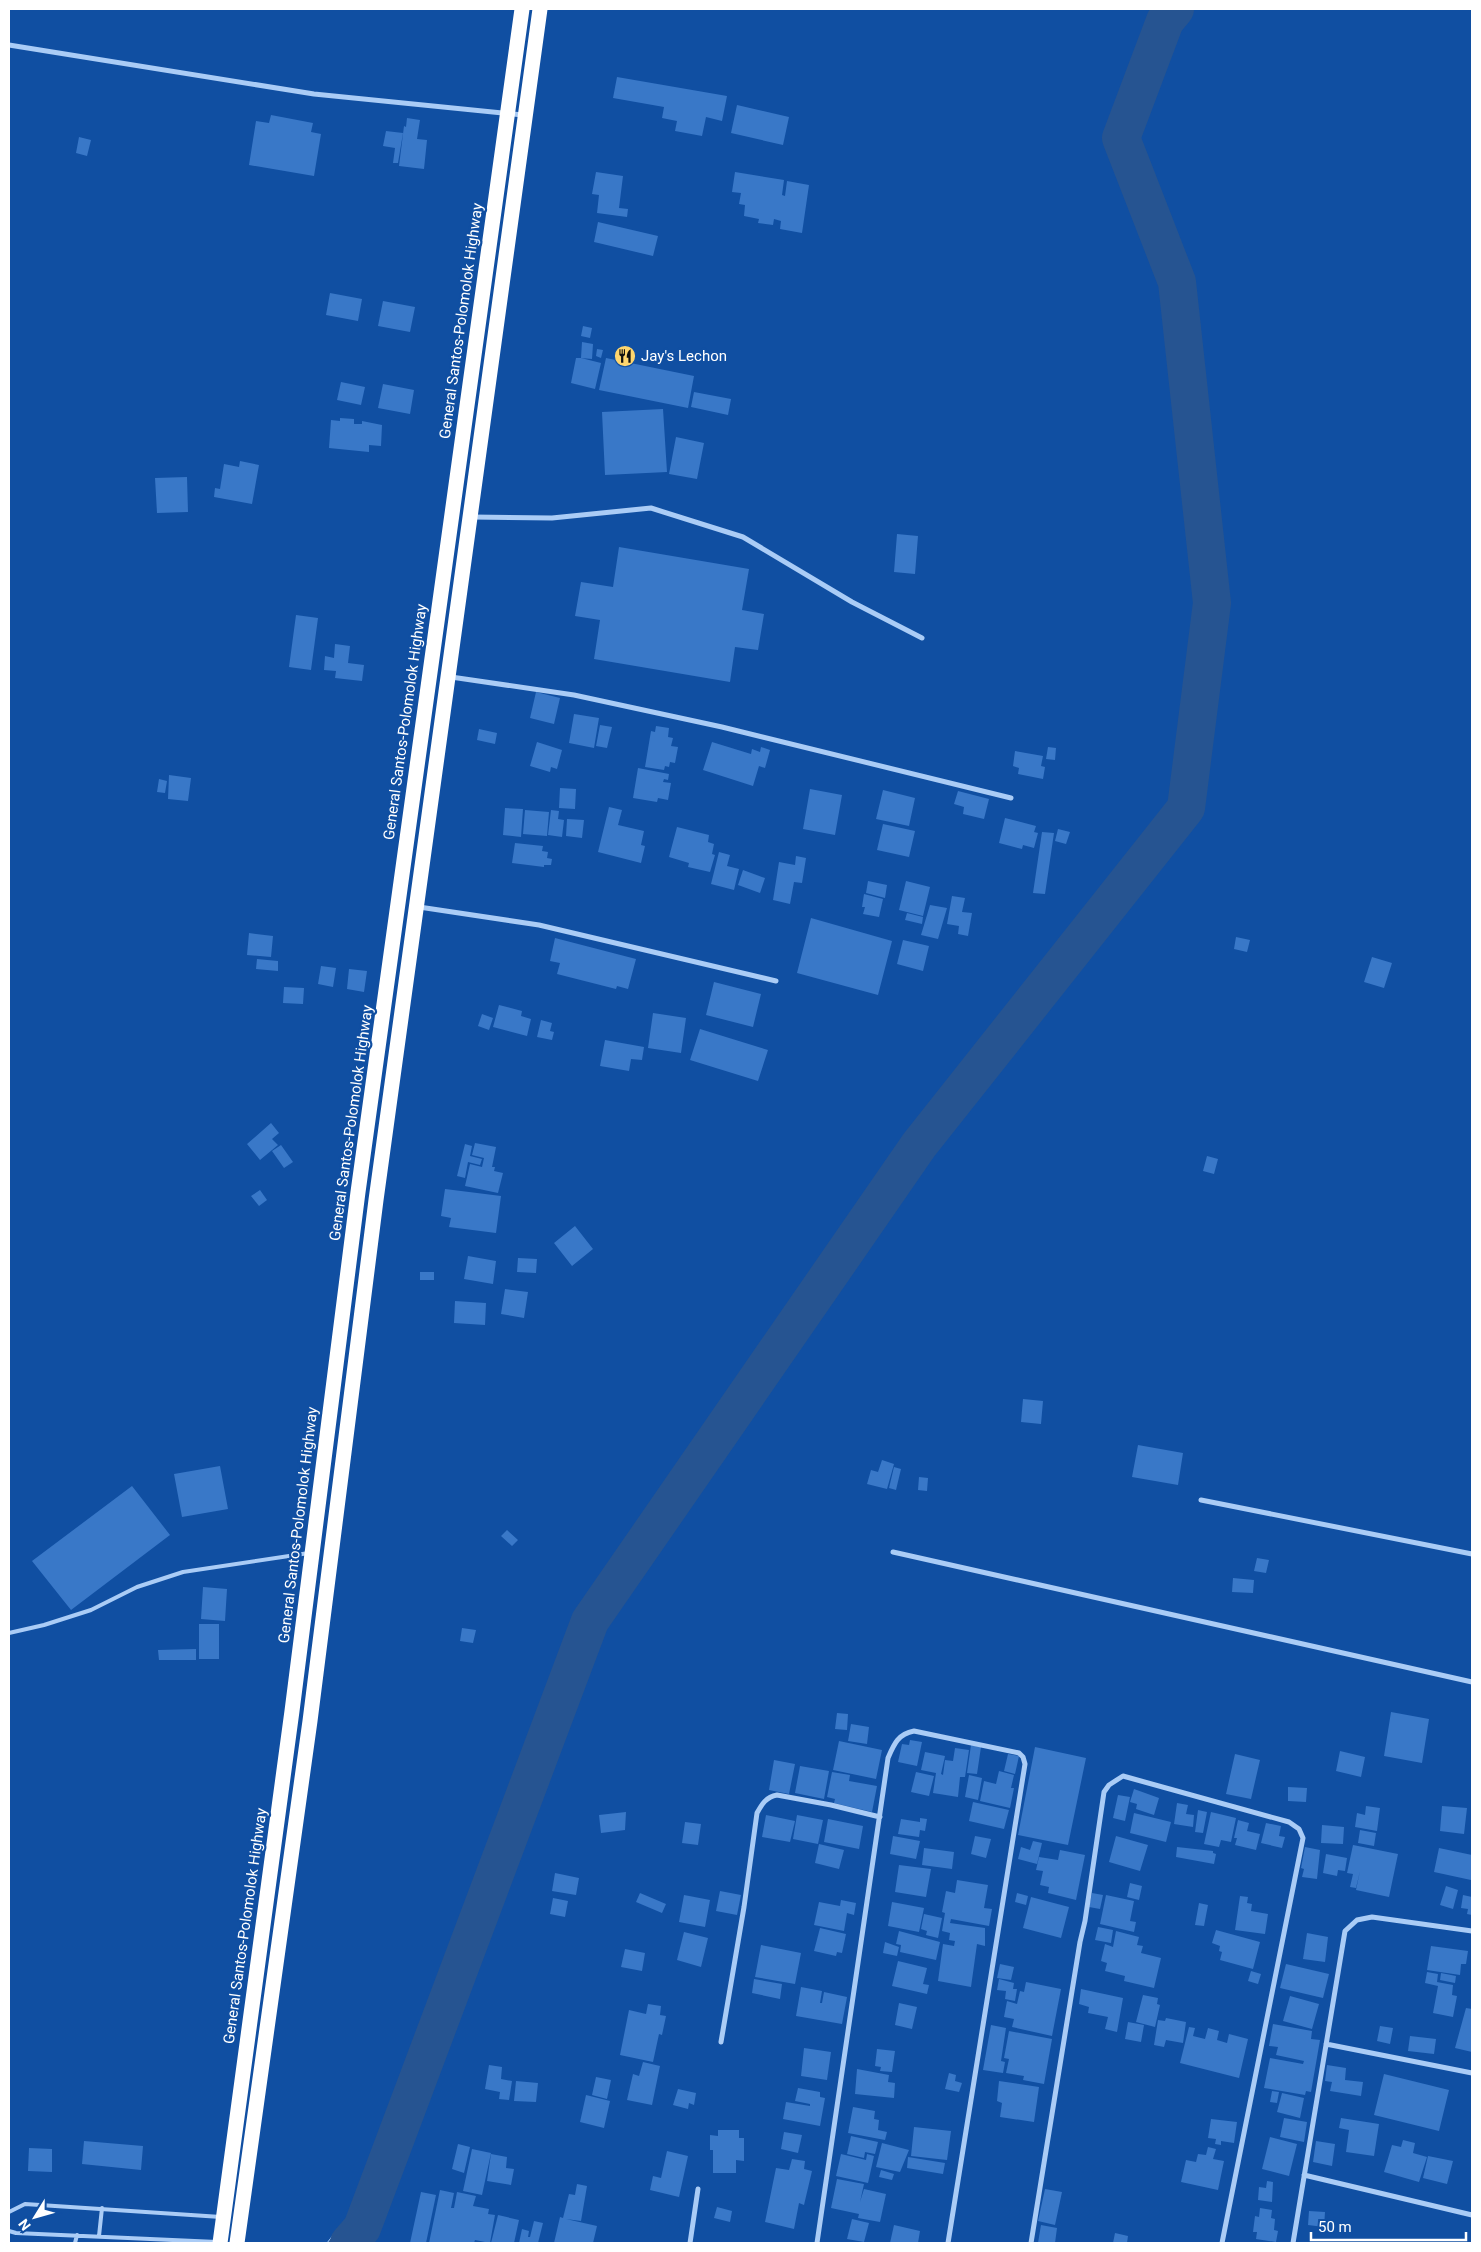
<svg xmlns="http://www.w3.org/2000/svg" width="1481" height="2252" font-family="Roboto,sans-serif">
<rect width="100%" height="100%" fill="#104fa2"/>
<!-- water -->
<path fill="#265491" stroke="#9bc6f9" d="M340 2226 362 2228V2243H327Z"/>
<g fill="none" stroke-linecap="round" stroke-linejoin="round">
<!-- river -->
<path stroke="#265491" stroke-width="38" d="M349 2243 362 2228 590 1621 919 1145 1186 808 1212 603 1177 282 1121 138 1165 21 1175 9"/>
</g>
<!-- building -->
<path fill="#3978c8" d="M617 77 727 96 722 121 706 117 702 136 675 131 677 121 662 118 664 107 613 98Z
M737 105 789 117 783 145 731 133Z
M271 115 313 123 311 132 321 134 314 176 249 165 256 121 269 123Z
M407 118 420 120 417 139 427 140 424 169 399 166 404 126 406 127Z
M386 131 403 133 398 163H393L395 148 383 146Z
M79 137 91 140 87 156 76 153Z
M596 172 623 176 619 208 628 209 627 217 597 213 599 195 592 194Z
M735 172 784 180 782 195 785 196 787 181 809 185 802 233 780 229 781 221 774 219 773 225 758 223 759 219 744 216 745 205 739 204 741 193 732 192Z
M598 222 658 236 653 256 594 242Z
M330 293 362 299 358 321 326 315Z
M383 301 415 307 410 332 378 326Z
M583 326 592 328 590 338 581 336Z
M582 342 593 344 592 359 581 358 601 363 595 389 571 383 576 358H581Z
M597 349 603 350 601 358 596 356Z
M606 358 694 376 688 408 599 390Z
M341 382 365 387 361 405 337 400Z
M383 384 414 390 410 414 378 408Z
M694 392 731 399 728 415 691 407Z
M663 409 667 472 605 475 602 412Z
M340 418 354 419V424H362V421L382 425 381 446 369 445V452L329 448 331 420 340 421Z
M676 437 704 443 697 479 669 474Z
M240 461 259 465 252 504 214 497 215 488 220 489 224 464 239 467Z
M187 477 188 512 157 513 155 478Z
M897 534 918 536 915 574 894 572Z
M619 547 749 569 742 610 764 614 758 650 735 647 730 682 594 659 600 620 575 616 581 582 613 587Z
M296 615 318 618 311 670 289 667Z
M335 644 350 646 348 663 364 665 362 681 335 678 336 671 324 670 325 656 334 658Z
M536 692 560 698 554 724 530 718Z
M574 714 599 718 594 748 569 743Z
M600 725 612 727 607 748 596 746Z
M656 726 669 728 668 737 673 738 671 746 678 747 675 763 670 762 669 767 665 766 664 770 645 767 651 731 655 732Z
M479 729 497 733 495 744 477 740Z
M537 742 562 750 557 769 551 767 550 772 530 766Z
M712 742 751 754 752 749 760 752 761 747 770 750 765 768 759 766 753 786 703 770Z
M1048 747 1056 748 1055 760 1046 759Z
M1015 751 1043 756 1041 766 1045 767 1043 779 1018 774 1019 768 1013 766Z
M638 768 669 774 668 780 664 779 663 782 671 783 668 800 658 798 657 802 633 798Z
M169 775 191 778 188 801 168 799Z
M159 779 167 781 165 793 157 792Z
M560 788 576 789 575 809 559 808Z
M810 789 842 795 835 835 803 829Z
M883 790 915 798 909 826 876 819Z
M958 791 989 799 984 819 963 814 964 807 954 804Z
M609 807 622 810 618 825 644 831 641 845 645 846 641 863 598 852Z
M505 808 523 809 521 837 503 835Z
M525 810 549 812 547 836 523 834Z
M551 810 559 811 558 819 564 820 562 837 548 835Z
M1005 818 1036 826 1034 832 1038 833 1034 848 1023 845 1022 849 999 843Z
M567 819 584 820 582 838 566 836Z
M883 824 915 831 909 857 877 850Z
M677 827 709 835 708 842 714 844 712 854 715 855 710 872 688 867 689 863 669 857Z
M1058 829 1070 832 1066 844 1055 841Z
M1042 832 1054 833 1045 894 1033 893Z
M515 843 543 846 542 851 548 852 547 858 552 859 551 865H544V867L512 863Z
M719 852 730 855 727 866 739 869 734 890 711 884Z
M796 856 806 858 802 883 794 882 790 904 773 900 779 862 795 865Z
M743 870 765 878 760 893 738 885Z
M868 881 887 885 885 898 866 893Z
M906 881 930 887 923 916 899 910Z
M864 894 883 899 879 917 863 914 865 907H862Z
M952 896 965 898 962 912 972 913 968 936 958 934 959 926 947 924Z
M930 905 947 908 938 939 921 935Z
M907 913 923 917 922 924 905 920Z
M811 918 892 941 878 995 797 973Z
M249 933 273 936 271 957 247 955Z
M1236 937 1250 940 1247 952 1234 949Z
M555 938 636 959 628 989 617 986 616 989 557 974 560 963 550 961Z
M903 940 929 946 923 971 897 964Z
M1372 957 1392 963 1384 988 1364 982Z
M257 959 278 961V971L256 969Z
M321 966 336 968 333 987 318 984Z
M349 969 367 971 364 992 347 989Z
M714 982 761 994 753 1027 706 1015Z
M284 987 304 988 303 1004 283 1003Z
M499 1005 522 1011 521 1016 531 1019 527 1036 493 1027Z
M653 1013 686 1018 681 1053 648 1048Z
M482 1014 493 1018 489 1030 478 1026Z
M541 1020 552 1023 550 1031 554 1032 552 1040 537 1037Z
M700 1029 768 1050 758 1081 690 1060Z
M605 1040 644 1047 642 1060 631 1059 629 1071 600 1066Z
M271 1123 279 1133 272 1139 278 1145 260 1160 247 1144Z
M475 1143 496 1147 492 1167H495L494 1171 503 1173 498 1193 465 1186 470 1164 482 1167 484 1158 472 1155Z
M465 1144 472 1146 470 1156 482 1159 480 1165 468 1162 465 1178 457 1176Z
M281 1145 293 1162 284 1168 272 1151Z
M1207 1156 1218 1159 1214 1174 1203 1171Z
M445 1189 501 1196 496 1233 449 1227 451 1218 441 1216Z
M260 1190 267 1200 259 1206 251 1196Z
M575 1226 593 1249 572 1266 554 1243Z
M468 1256 496 1261 493 1284 464 1279Z
M518 1258 537 1259 536 1273 517 1272Z
M420 1272H434V1280H420Z
M505 1289 528 1292 524 1318 501 1314Z
M455 1301 486 1303 485 1325 454 1323Z
M1023 1399 1043 1401 1041 1424 1021 1422Z
M1138 1445 1183 1453 1178 1485 1132 1477Z
M882 1460 894 1464 887 1489 867 1484 871 1470 878 1472Z
M220 1466 228 1509 182 1517 174 1474Z
M894 1467 901 1469 896 1490 889 1488Z
M919 1477 928 1478 927 1491 918 1490Z
M132 1486 170 1535 71 1610 32 1561Z
M507 1530 518 1540 512 1546 501 1536Z
M1257 1558 1269 1560 1266 1573 1254 1571Z
M1233 1578 1254 1580 1253 1593 1232 1592Z
M203 1587 227 1589 225 1621 201 1619Z
M199 1624H219V1659H199Z
M462 1628 476 1630 473 1643 460 1641Z
M196 1649V1660H159L158 1650Z
M1391 1712 1429 1719 1422 1763 1384 1756Z
M837 1713 848 1714 847 1730 835 1729Z
M851 1724 869 1727 867 1744 848 1741Z
M910 1740 922 1742 917 1766 898 1762 902 1744 909 1745Z
M839 1741 882 1750 876 1779 833 1770Z
M971 1745 981 1747 977 1774 967 1773Z
M1035 1747 1086 1758 1068 1845 1018 1835Z
M955 1748 969 1750 965 1777H960L958 1797 933 1793 936 1773 921 1770 925 1752 945 1756 941 1774 943 1775 945 1760 953 1761Z
M1340 1751 1365 1757 1361 1777 1336 1771Z
M1008 1754 1019 1756 1015 1774 1004 1771Z
M1235 1754 1260 1760 1251 1799 1226 1794Z
M774 1760 795 1764 789 1794 769 1790Z
M800 1766 829 1771 824 1799 795 1793Z
M999 1771 1014 1775 1011 1788H1014L1010 1808 980 1801 984 1781 996 1784Z
M832 1772 850 1775 849 1781 877 1786 872 1812 834 1803 835 1799 827 1797Z
M916 1772 934 1776 929 1796 911 1792Z
M969 1775 982 1778 978 1800 965 1797Z
M1288 1787 1307 1788 1306 1802 1288 1801Z
M1134 1789 1159 1798 1154 1815 1136 1809 1137 1804 1130 1802Z
M1118 1795 1130 1797 1125 1821 1113 1818Z
M973 1802 1009 1810 1004 1829 969 1821Z
M1177 1803 1188 1805 1186 1814 1194 1815 1193 1827 1174 1824Z
M1366 1806 1380 1808 1377 1831 1355 1827 1357 1813 1365 1815Z
M1442 1806 1467 1808 1464 1834 1440 1831Z
M1198 1810 1207 1812 1203 1833 1195 1832Z
M626 1812 625 1830 601 1833 599 1815Z
M1211 1812 1236 1818 1231 1842 1221 1840 1219 1847 1204 1844Z
M1134 1813 1171 1822 1166 1842 1130 1833Z
M766 1815 795 1821 790 1842 762 1837Z
M797 1815 823 1820 818 1844 793 1839Z
M920 1818 927 1819 925 1831 920 1830 919 1837 898 1834 901 1819 920 1822Z
M828 1819 863 1826 859 1849 824 1842Z
M1238 1820 1249 1823 1247 1831 1260 1834 1256 1850 1235 1845 1237 1838H1234Z
M685 1822 701 1824 698 1845 682 1843Z
M1266 1823 1281 1826 1279 1836 1285 1837 1282 1848 1261 1843Z
M1322 1825 1344 1827 1343 1844 1321 1843Z
M1360 1830 1376 1833 1374 1846 1358 1843Z
M893 1836 920 1841 916 1859 890 1854Z
M975 1836 991 1839 986 1858 971 1854Z
M1116 1836 1148 1845 1140 1871 1109 1862Z
M1033 1841 1042 1843 1037 1864 1018 1859 1021 1847 1030 1850Z
M819 1844 844 1850 839 1869 815 1863Z
M1353 1845 1398 1854 1389 1897 1356 1890 1360 1871 1356 1888 1350 1887 1353 1874 1347 1873Z
M1177 1847 1213 1851V1853L1216 1854 1214 1864 1176 1857Z
M1305 1847 1320 1850 1317 1879 1302 1877 1304 1869 1301 1868Z
M924 1848 954 1852 952 1869 922 1865Z
M1439 1848 1472 1855 1471 1880 1434 1872Z
M1060 1850 1085 1855 1076 1900 1048 1893 1049 1887 1040 1885 1043 1871 1036 1870 1039 1857 1058 1860Z
M1326 1854 1347 1858 1345 1871 1338 1870 1337 1876 1323 1873Z
M899 1865 931 1869 926 1897 895 1892Z
M555 1873 579 1878 576 1895 552 1891Z
M957 1880 988 1885 984 1908 992 1909 989 1926 951 1919 950 1923 985 1928V1946L977 1944 971 1987 938 1981 943 1944 954 1946 955 1941 949 1940 950 1933 942 1931 945 1913 942 1912 946 1891 955 1893Z
M1130 1883 1142 1886 1139 1900 1127 1897Z
M1446 1886 1458 1890 1453 1909 1440 1905Z
M720 1891 741 1895 737 1915 716 1911Z
M640 1893 666 1904 662 1913 636 1902Z
M1017 1893 1028 1896 1026 1905 1015 1902Z
M1092 1893 1103 1895 1100 1909 1089 1907Z
M684 1895 710 1900 705 1927 679 1922Z
M1106 1895 1134 1901 1130 1921 1136 1922 1134 1932 1100 1924Z
M1463 1895 1472 1897V1915L1467 1914 1468 1909 1461 1908Z
M1240 1896 1248 1897 1247 1903 1252 1904 1251 1911 1268 1914 1265 1934 1235 1930Z
M1031 1897 1069 1907 1061 1938 1023 1928Z
M553 1898 568 1901 565 1917 550 1914Z
M841 1900 856 1903 854 1915 847 1913 844 1931 814 1925 819 1902 840 1906Z
M892 1902 924 1908 919 1932 888 1926Z
M1199 1903 1208 1905 1204 1926 1195 1925Z
M924 1914 942 1918 938 1938 926 1935 927 1931 921 1929Z
M1098 1927 1113 1930 1111 1943 1095 1940Z
M820 1928 846 1934 842 1953 837 1952 836 1956 814 1951Z
M1216 1930 1260 1942 1253 1969 1220 1960 1222 1952 1219 1951 1220 1946 1212 1943Z
M899 1931 940 1942 936 1960 900 1952 901 1945 896 1944Z
M1116 1931 1139 1937 1137 1945 1143 1946 1141 1953 1161 1958 1154 1988 1124 1981 1125 1976 1105 1971 1107 1963 1101 1961 1105 1944 1113 1947Z
M684 1932 708 1938 701 1967 677 1960Z
M1307 1933 1328 1937 1325 1962 1303 1959Z
M885 1942 899 1947 897 1956 883 1953Z
M761 1945 801 1953 795 1984 755 1977Z
M1431 1946 1468 1951 1466 1964H1461L1460 1975 1427 1970Z
M625 1949 645 1953 642 1971 621 1967Z
M898 1961 927 1968 923 1984 929 1985 927 1994 892 1986Z
M1000 1964 1014 1967 1011 1980 997 1978Z
M1286 1964 1329 1974 1323 1998 1280 1988Z
M1251 1971 1261 1974 1258 1984 1248 1981Z
M1427 1972 1438 1974 1437 1982 1453 1985 1452 1995 1457 1996 1453 2017 1433 2013 1438 1986 1425 1983Z
M1441 1973 1456 1976 1455 1983 1440 1980Z
M754 1979 782 1984 780 1999 752 1993Z
M999 1979 1014 1983 1013 1989H1017L1015 2001 1005 1999 1006 1991 997 1990Z
M1026 1982 1061 1989 1052 2036 1012 2027 1014 2019 1004 2017 1007 2001 1017 2004 1020 1991 1024 1992Z
M801 1987 822 1991 820 2003H822L824 1992 847 1997 842 2024 796 2016Z
M1081 1989 1123 1998 1117 2032 1105 2029 1108 2017 1088 2013 1089 2007 1079 2004Z
M1143 1995 1158 1998 1157 2004 1160 2005 1155 2027 1136 2022Z
M1290 1996 1319 2004 1312 2029 1283 2021Z
M899 2003 917 2007 912 2029 895 2025Z
M648 2004 661 2006 660 2015 666 2016 662 2035 659 2034 653 2062 620 2055 629 2010 646 2014Z
M1466 2008 1472 2009V2052L1455 2048Z
M1166 2018 1186 2022 1183 2043 1166 2040 1164 2047 1154 2045 1158 2020 1165 2021Z
M1128 2022 1144 2025 1141 2042 1125 2039Z
M1273 2024 1312 2031 1311 2039 1320 2040 1311 2092 1306 2091 1305 2095 1264 2088 1270 2058 1303 2064 1304 2061 1276 2055 1278 2047 1269 2046Z
M991 2025 1006 2028 1001 2061 1005 2062 1003 2073 983 2070Z
M1380 2026 1393 2028 1390 2044 1377 2041Z
M1189 2027 1195 2028 1193 2036 1205 2039 1208 2028 1219 2031 1217 2040 1227 2043 1229 2034 1248 2039 1239 2078 1180 2063Z
M1009 2031 1052 2039 1044 2084 1023 2080 1024 2076 1006 2073 1009 2059 1004 2058Z
M1410 2036 1436 2039 1434 2054 1408 2051Z
M804 2048 831 2052 827 2080 801 2076Z
M877 2049 895 2051 892 2072 880 2071 881 2067 875 2066Z
M643 2062 660 2066 652 2105 627 2100 633 2074 639 2076Z
M489 2065 502 2067 501 2079 512 2081 509 2100 499 2099 500 2092 485 2089Z
M1327 2065 1346 2068 1345 2080 1363 2082 1361 2096 1330 2091 1332 2082 1325 2081Z
M857 2069 889 2075 888 2082 895 2083 894 2098 855 2094Z
M949 2073 956 2075 955 2081 962 2083 959 2092 945 2089Z
M1384 2074 1449 2090 1439 2131 1374 2115Z
M596 2077 611 2080 607 2099 592 2095Z
M516 2081 538 2083 536 2102 514 2101Z
M999 2081 1039 2087 1034 2122 1000 2117 1002 2103 997 2101Z
M798 2088 820 2092V2097L825 2098 820 2126 783 2119 786 2102 810 2106V2104L795 2101Z
M678 2089 696 2093 694 2105 689 2103 688 2109 673 2105Z
M1272 2091 1279 2092 1277 2103 1270 2102Z
M1282 2093 1304 2098 1300 2118 1277 2112Z
M586 2095 610 2101 604 2128 580 2122Z
M853 2107 875 2111 874 2119 879 2120 878 2130 887 2132 885 2140 848 2133Z
M1284 2118 1307 2122 1304 2142 1280 2137Z
M1341 2118 1379 2124 1374 2156 1346 2152 1349 2130 1339 2128Z
M1211 2119 1237 2122 1234 2143 1221 2141V2145L1215 2144 1216 2139 1208 2138Z
M914 2127 951 2131 947 2160 911 2156Z
M718 2130H739V2138H744V2161L736 2160V2173H713V2150H710V2135L718 2136Z
M784 2132 802 2135 798 2153 781 2149Z
M851 2136 878 2142 875 2154 865 2152 864 2158 847 2154Z
M1270 2137 1297 2144 1289 2176 1262 2169Z
M1403 2140 1415 2143 1413 2153 1427 2157 1419 2182 1384 2172 1392 2145 1401 2147Z
M84 2141 143 2146 141 2170 82 2164Z
M1316 2141 1335 2144 1332 2166 1313 2162Z
M882 2143 909 2150 900 2172 876 2167Z
M458 2144 470 2147 464 2173 452 2169Z
M1208 2147 1216 2149 1213 2159 1224 2161 1218 2190 1181 2182 1186 2160 1196 2162 1198 2154 1206 2155Z
M29 2148 52 2149V2172L28 2171Z
M472 2149 491 2153 482 2195 463 2191Z
M667 2151 688 2156 679 2197 650 2190 653 2176 661 2178Z
M491 2154 507 2157 506 2168 514 2169 511 2185 487 2181Z
M841 2154 866 2160 867 2154 874 2156 868 2183 836 2176Z
M1428 2156 1453 2161 1447 2184 1423 2178Z
M908 2157 945 2163 943 2174 907 2168Z
M792 2159 805 2161 804 2169 812 2171 804 2205 799 2203 794 2229 765 2222 776 2168 789 2170Z
M881 2170 894 2174 892 2180 879 2177Z
M837 2179 864 2184 860 2202 864 2189 886 2194 880 2222 858 2218 859 2214 831 2208Z
M1267 2181 1273 2182 1272 2202 1258 2200 1259 2187 1266 2188Z
M577 2184 587 2186 581 2221 566 2219 597 2226 593 2243H554L560 2217 563 2218 569 2194 575 2195Z
M1045 2189 1062 2192 1055 2225 1038 2221Z
M440 2190 454 2193 451 2208H454L457 2192 476 2196 473 2206 489 2209 488 2214 495 2215 490 2243 475 2240 474 2243H429Z
M421 2192 436 2195 426 2243H410Z
M717 2207 732 2211 730 2222 714 2218Z
M1260 2208 1272 2210 1271 2218 1275 2219 1274 2230 1278 2231 1276 2242 1256 2239 1257 2232H1253L1255 2216 1259 2217Z
M1309 2211 1325 2212 1324 2227 1308 2225Z
M498 2215 519 2220 514 2243H491Z
M852 2219 869 2223 864 2242 847 2239Z
M534 2221 543 2223 538 2243H519L522 2229 529 2231 528 2237H530Z
M894 2225 920 2231 918 2243H890Z
M1041 2225 1057 2228 1055 2243H1038Z
M1115 2233 1128 2236 1127 2243H1113Z"/>
<g fill="none" stroke-linecap="round" stroke-linejoin="round">
<!-- lane -->
<path stroke="#aaccf6" stroke-width="4" d="M9 1633 44 1625 91 1610 137 1587 183 1572 309 1553
M9 2212 25 2204 221 2217
M9 2231 16 2233 217 2242
M99 2236 102 2208
M75 2243 77 2235"/>
<!-- street -->
<path stroke="#aaccf6" stroke-width="5" d="M9 45 314 94 523 115
M472 517 552 518 651 508 743 537 852 602 922 638
M451 677 574 695 722 727 1011 798
M419 907 539 925 776 981
M1201 1500 1472 1554
M893 1552 1472 1682
M721 2042 744 1907 757 1813C762 1804 766 1797 777 1795L831 1805 880 1817
M1326 2044 1472 2073
M1304 2175 1472 2215
M690 2243 698 2189
M817 2243 888 1758C894 1744 898 1734 914 1731L1019 1753 1023 1757 1025 1764 948 2243
M1031 2243 1080 1942 1085 1921 1104 1792 1109 1785 1123 1776 1289 1822 1299 1829 1303 1838 1222 2243
M1293 2243 1345 1931 1357 1920 1372 1917 1472 1931"/>
<!-- highway -->
<path stroke="#fff" stroke-width="15" d="M220 2243 292 1711 358 1192 522 9
M237 2243 310 1721 376 1200 540 9"/>
</g>
<!-- icons -->
<defs>
<g id="restaurant-disc" transform="scale(1.125)"><circle r="9.5" fill="#ffd66e" stroke="#104fa2"/><path d="M-5-6h1v4h1v-4h1v4h1v-4h1v5L-1.5 .5V6h-2V.5L-5-1ZM5-6V6H3V1.5H1.5Q1.5-4 5-6Z" fill="#111"/></g>
</defs>
<g fill-rule="evenodd">
<use href="#restaurant-disc" x="625" y="356"/>
</g>
<g text-anchor="middle" dominant-baseline="central" stroke-width="4.5" stroke-linejoin="round" paint-order="stroke">
<!-- street labels -->
<g font-size="15" fill="#fff" stroke="#104fa2">
<text transform="translate(461 321) rotate(-82)">General Santos-Polomolok Highway</text>
<text transform="translate(405 722) rotate(-82)">General Santos-Polomolok Highway</text>
<text transform="translate(351 1123) rotate(-82)">General Santos-Polomolok Highway</text>
<text transform="translate(298 1525) rotate(-83)">General Santos-Polomolok Highway</text>
<text transform="translate(245 1926) rotate(-82)">General Santos-Polomolok Highway</text>
</g>
<!-- poi labels -->
<g font-size="15" fill="#fff" stroke="#104fa2" text-anchor="start">
<text x="641" y="356">Jay's Lechon</text>
</g>
</g>
<!-- border -->
<rect width="1481" height="2252" fill="none" stroke="#ffffff" stroke-width="20"/>
<!-- north arrow -->
<g transform="translate(35 2217) rotate(233)" stroke="#104fa2" stroke-width="4" paint-order="stroke">
<path d="M0-4L9 19L0 12L-9 19Z" fill="#ffffff"/>
<text y="-8" font-size="14" font-weight="bold" text-anchor="middle" fill="#ffffff">N</text>
</g>
<!-- scale -->
<path d="M1311 2232v8h155v-8" fill="none" stroke="#ffffff" stroke-width="2.5"/>
<text x="1318" y="2232" font-size="15" fill="#ffffff" stroke="#104fa2" stroke-width="4" paint-order="stroke">50 m</text>
</svg>
